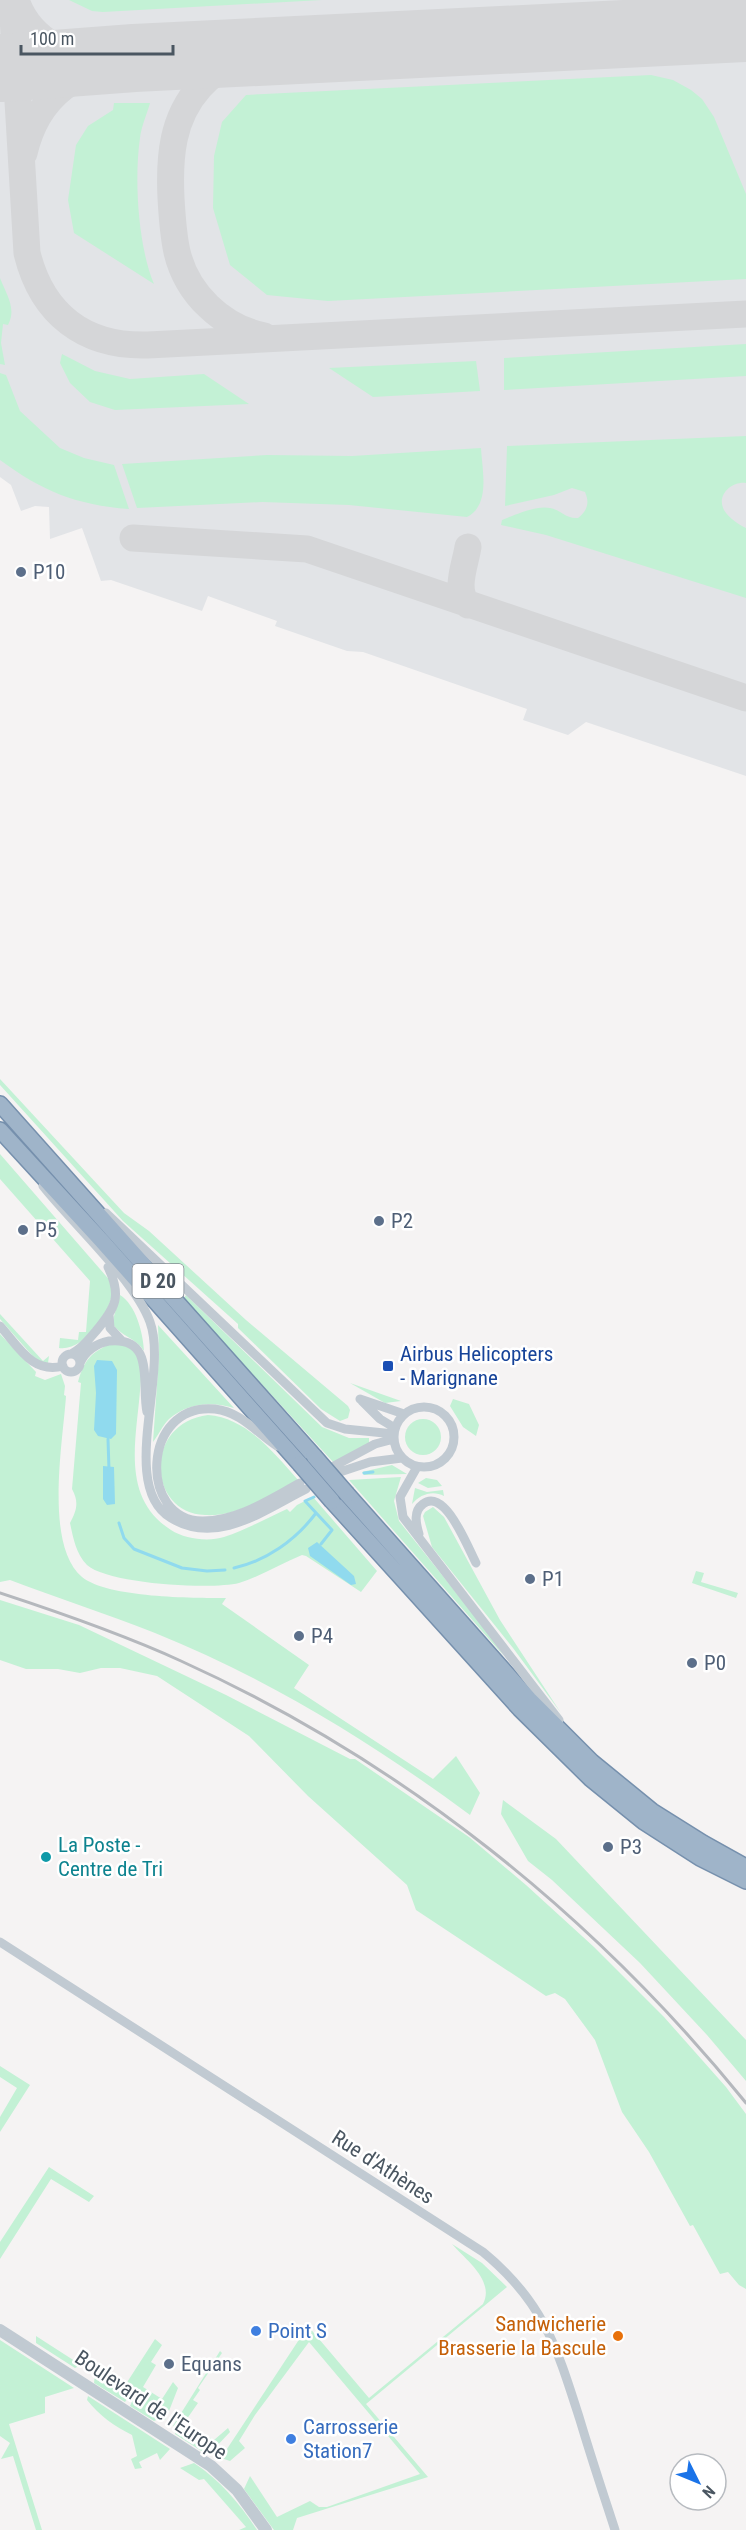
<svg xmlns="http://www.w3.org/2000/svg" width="746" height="2530" font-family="'Roboto Condensed',sans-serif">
<rect width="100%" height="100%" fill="#f5f3f3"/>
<!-- airport -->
<path fill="#e2e4e7" d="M0 0H746V776L586 722 568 735 523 720 527 709 363 652 347 651 275 626 277 621 208 596 202 611 111 580 101 581 82 528 50 539 49 507 35 506 21 511 11 485 0 477Z"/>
<!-- green -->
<path fill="#c3f1d5" d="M69 0H322L103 12 92 11Z
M651 75 673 80 691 90 702 99 714 117 746 194V279L328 301 267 295 230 265 213 208 214 156 222 122 246 95Z
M114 103H150C147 114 141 127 140 138 134 179 138 246 154 284L74 233 68 200 76 145 88 126 113 110Z
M0 278C6 294 17 308 8 325L3 324 1 343 5 365 0 364Z
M746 344V376L504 390V358Z
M62 354 95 371 130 379 204 374 249 404 115 410 90 402 70 383 60 363Z
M476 361 480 391 373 397 329 368Z
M0 373 6 375 20 411 60 448 84 458 114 465 129 509C76 505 42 491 0 460Z
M746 436V483C732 481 716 495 724 510 729 518 738 524 746 528V598L546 535 501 525 502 520C515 515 536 505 550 508 561 510 566 519 578 518 587 511 590 503 585 492L572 488 554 495 505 506 507 446Z
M481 448C482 469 491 505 467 517L349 505 262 502 137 508 122 464 267 455 352 456Z
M0 1079 124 1213 149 1231 246 1320 348 1406 350 1410 348 1418 340 1421 321 1409 238 1328V1324L123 1221 0 1085Z
M0 1154 113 1284C115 1308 85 1352 59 1348L60 1338 78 1340 79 1332H86L90 1281 0 1179Z
M120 1295C136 1305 143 1333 144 1351 136 1338 120 1336 112 1323Z
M186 1295 322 1427 349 1438H369V1444L334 1463 201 1318 184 1298Z
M0 1314 43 1361 49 1356 48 1363 37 1361 0 1319Z
M158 1325 234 1408C212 1401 187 1403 169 1419 162 1426 158 1436 153 1442L159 1356Z
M0 1334 36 1372 35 1376 45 1380 61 1374 65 1386 64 1395 66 1396C63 1442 44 1545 82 1577 108 1598 193 1598 226 1598L222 1604 309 1665 294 1688 433 1779 456 1756 480 1793 470 1815C373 1743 267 1678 155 1633 107 1614 58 1598 10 1580L0 1582Z
M113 1343C121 1345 128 1345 134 1352 143 1363 141 1378 140 1391 136 1441 121 1498 171 1530 185 1539 208 1542 224 1537 246 1530 267 1518 287 1509L290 1512 297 1505 313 1497 377 1571 361 1592 306 1556 302 1555C280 1564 261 1576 239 1583 211 1590 108 1584 87 1565 76 1554 73 1537 70 1523 77 1510 79 1502 72 1489L81 1383 78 1382C84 1360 92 1351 113 1343Z
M350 1383 401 1401 385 1403Z
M453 1399 469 1404 479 1425 476 1436 463 1427 450 1406Z
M208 1415C247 1418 274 1453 298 1480 270 1495 238 1517 205 1515 147 1513 143 1423 208 1415Z
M405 1437a18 18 0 1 1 36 0a18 18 0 1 1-36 0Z
M392 1465 407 1474 364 1475 362 1472Z
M401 1477 394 1501 399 1521 489 1634 504 1656 349 1480Z
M426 1478 437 1480 442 1486 428 1488 418 1483Z
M415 1488 427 1492 443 1490 444 1496C433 1490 420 1494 412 1504Z
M433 1507 444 1517 500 1620 561 1713 513 1648 432 1547 423 1516 425 1512Z
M696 1571 704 1573 701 1582 738 1593 736 1598 692 1583Z
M0 1600 79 1625 226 1695 350 1759H355L469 1837 526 1885 594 1947 664 2017 726 2087 746 2114V2289L739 2285 728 2272 720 2274 693 2225 690 2226 649 2152 622 2112 595 2040 565 1999 555 1993 546 1996 416 1910 407 1885 308 1796 249 1736 157 1676 120 1668H101L80 1673 58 1669H26L0 1660Z
M503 1800 556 1839 746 2040V2081L707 2035 640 1963 552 1880 528 1861 501 1814Z
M0 2066 30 2085 0 2132V2117L17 2088 0 2077Z
M49 2167 94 2196 89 2202 51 2179 0 2259V2242Z
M452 2244 482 2263 507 2287 366 2404 428 2477 297 2518 293 2530H274L244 2489 250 2476 277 2517 310 2501 319 2507H327L420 2474 309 2342 255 2415 239 2441 245 2448 230 2461 221 2458 308 2326 369 2398 483 2304C495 2281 466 2260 452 2244Z
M36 2336 81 2365 75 2368 36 2343Z
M155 2339 162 2345 151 2362 156 2365 143 2387 162 2399 173 2382 178 2388 169 2411 164 2409 162 2412 167 2416 165 2420 161 2418 154 2421 130 2406 135 2395 131 2393 125 2402 94 2383 95 2374 122 2390Z
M0 2340 74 2388 45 2397V2413L9 2424 42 2530H36L13 2456 1 2459 10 2443 0 2436Z
M220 2351 222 2353 198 2388 200 2390 193 2400 198 2403 184 2423 214 2440 228 2428 230 2432 213 2450 209 2448 203 2452 175 2434 176 2428 173 2426Z
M88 2396 170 2449 160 2460 157 2453 139 2462 142 2468 135 2469 131 2459 137 2456 132 2435C114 2426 100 2416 87 2400Z
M194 2463C220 2480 240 2504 257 2530H239L246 2527 204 2479 199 2480 180 2468Z"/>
<!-- water -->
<path fill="#90daee" d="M97 1360 112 1361 117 1370 116 1434 111 1439 98 1436 94 1430 96 1393 94 1366Z
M103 1466 114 1467 115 1504 107 1505 103 1499Z
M317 1542 354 1576 356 1584 351 1585 310 1556 308 1548Z"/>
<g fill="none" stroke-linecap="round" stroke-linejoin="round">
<!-- stream -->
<path stroke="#90daee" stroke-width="3" d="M108 1439 109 1470
M364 1473 373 1472
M314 1497 305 1501 332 1530 321 1544
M119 1523 124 1538 134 1549 182 1568 207 1571 225 1570
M234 1568C266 1561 296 1540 316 1513"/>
<!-- taxiway -->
<path stroke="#d5d6d8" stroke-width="27" d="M12 0 27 253C42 314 84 347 148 345L746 314
M16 0C29 40 73 63 113 60
M742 0 746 45
M24 153C38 92 78 71 134 58
M264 336C222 327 187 294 177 252 173 234 172 216 171 198 169 157 172 118 200 87 223 61 254 56 286 51
M133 538 307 549 746 698
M468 605C454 590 465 566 468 547"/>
<!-- runway -->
<path stroke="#d5d6d8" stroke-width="68" d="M0 68 134 58 746 28"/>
<!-- trunk casing -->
<g stroke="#7690ad" stroke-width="18">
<path id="trunk" d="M0 1104 314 1456
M0 1130 101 1240 300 1464
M347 1494 529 1699 592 1762 652 1811 703 1843 746 1867
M332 1501 520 1709 591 1779 644 1822 700 1858 746 1881"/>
</g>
<!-- minor -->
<path stroke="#c1cad2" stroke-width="9" d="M43 1186C72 1223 135 1280 150 1322 169 1374 118 1486 171 1518 217 1546 264 1510 306 1489
M106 1213 327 1423 345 1429 394 1434
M109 1315 110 1328 122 1341
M0 1326C19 1347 32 1374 63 1366
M71 1354C82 1349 88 1340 96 1331 116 1307 122 1296 108 1267
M62 1363a9 9 0 1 1 18 0a9 9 0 1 1-18 0Z
M80 1363C85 1351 97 1343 109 1341 156 1336 141 1385 147 1412
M360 1399 404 1414
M362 1401 380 1419 395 1428
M394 1437a30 30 0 1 1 60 0a30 30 0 1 1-60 0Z
M277 1446C257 1433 241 1412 215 1409 141 1402 138 1522 203 1521 238 1521 270 1499 300 1483
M334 1466 375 1444 394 1439
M417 1467 400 1497 403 1517 559 1720
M340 1472 370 1462 402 1458
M419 1534C416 1524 413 1511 423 1504 445 1487 468 1548 476 1563
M0 1942 483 2252C544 2302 557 2348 580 2420 591 2457 603 2493 615 2530"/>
<!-- tertiary -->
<path stroke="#c1cad2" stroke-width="12" d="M0 2330 211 2466 237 2490 266 2530"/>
<!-- trunk -->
<use href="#trunk" stroke="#9fb4c9" stroke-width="15"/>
<!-- rail -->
<path stroke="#b5b8bd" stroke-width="3" d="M0 1593C61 1613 122 1634 181 1661 402 1761 594 1915 746 2103"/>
<!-- trunk-bridge casing -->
<g stroke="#7690ad" stroke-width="18" stroke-linecap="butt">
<path id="trunk-bridge" d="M314 1456 347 1494
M300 1464 332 1501"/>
</g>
<!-- trunk-bridge -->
<use href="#trunk-bridge" stroke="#9fb4c9" stroke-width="15"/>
</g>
<!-- markers -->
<g fill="#5c6f8a" stroke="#fff" stroke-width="2">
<circle cx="21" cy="572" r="6"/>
<circle cx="379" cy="1221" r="6"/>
<circle cx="23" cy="1230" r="6"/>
<circle cx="530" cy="1579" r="6"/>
<circle cx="299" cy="1636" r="6"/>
<circle cx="692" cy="1663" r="6"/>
<circle cx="608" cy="1847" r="6"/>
<circle cx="169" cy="2364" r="6"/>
</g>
<rect fill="#1a4fb4" stroke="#fff" stroke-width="2" x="382" y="1360" width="12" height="12" rx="3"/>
<circle fill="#0f9aa8" stroke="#fff" stroke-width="2" cx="46" cy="1857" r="6"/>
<g fill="#3f7fe0" stroke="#fff" stroke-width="2">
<circle cx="256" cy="2331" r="6"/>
<circle cx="291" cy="2439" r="6"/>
</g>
<circle fill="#e8710a" stroke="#fff" stroke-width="2" cx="618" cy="2336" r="6"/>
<g text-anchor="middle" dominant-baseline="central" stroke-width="5" stroke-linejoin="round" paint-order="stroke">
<!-- shield labels -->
<rect fill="#fff" stroke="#808990" stroke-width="1.5" x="132.5" y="1264" width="51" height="34" rx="4.5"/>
<g font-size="20" font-weight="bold" fill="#4a5661">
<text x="158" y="1281">D 20</text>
</g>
<!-- service labels -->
<g font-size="21" fill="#4e5e75" stroke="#fff" text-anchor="start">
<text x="33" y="572">P10</text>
<text x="391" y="1221">P2</text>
<text x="35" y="1230">P5</text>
<text x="542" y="1579">P1</text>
<text x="311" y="1636">P4</text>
<text x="704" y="1663">P0</text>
<text x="620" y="1847">P3</text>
<text x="181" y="2364">Equans</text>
</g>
<!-- transit labels -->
<g font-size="21" fill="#164399" stroke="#fff" text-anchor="start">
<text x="400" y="1354">Airbus Helicopters<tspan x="400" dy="24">- Marignane</tspan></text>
</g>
<!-- culture labels -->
<g font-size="21" fill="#0d838f" stroke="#fff" text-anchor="start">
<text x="58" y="1845">La Poste -<tspan x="58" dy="24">Centre de Tri</tspan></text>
</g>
<!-- street labels -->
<g font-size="21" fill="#4a5661" stroke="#fff">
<text transform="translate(383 2167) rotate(33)">Rue d'Athènes</text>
<text transform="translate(151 2405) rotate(34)">Boulevard de l'Europe</text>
</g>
<!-- food labels -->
<g font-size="21" fill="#c56008" stroke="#fff" text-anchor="end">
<text x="606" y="2324">Sandwicherie<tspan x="606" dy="24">Brasserie la Bascule</tspan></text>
</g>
<!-- shop labels -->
<g font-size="21" fill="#366cbe" stroke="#fff" text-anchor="start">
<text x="268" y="2331">Point S</text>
<text x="303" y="2427">Carrosserie<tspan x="303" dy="24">Station7</tspan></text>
</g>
</g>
<!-- north arrow -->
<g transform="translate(698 2482) rotate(133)"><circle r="28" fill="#ffffff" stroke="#b7bbc0" stroke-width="1.5"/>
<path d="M0-4.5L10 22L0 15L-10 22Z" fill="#1a73e8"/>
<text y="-9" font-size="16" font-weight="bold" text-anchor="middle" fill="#4a5661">N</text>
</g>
<!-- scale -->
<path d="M21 45v9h152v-9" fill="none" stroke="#4a5661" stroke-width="3"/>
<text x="30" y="45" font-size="18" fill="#4a5661" stroke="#ffffff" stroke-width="4.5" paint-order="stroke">100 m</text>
</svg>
